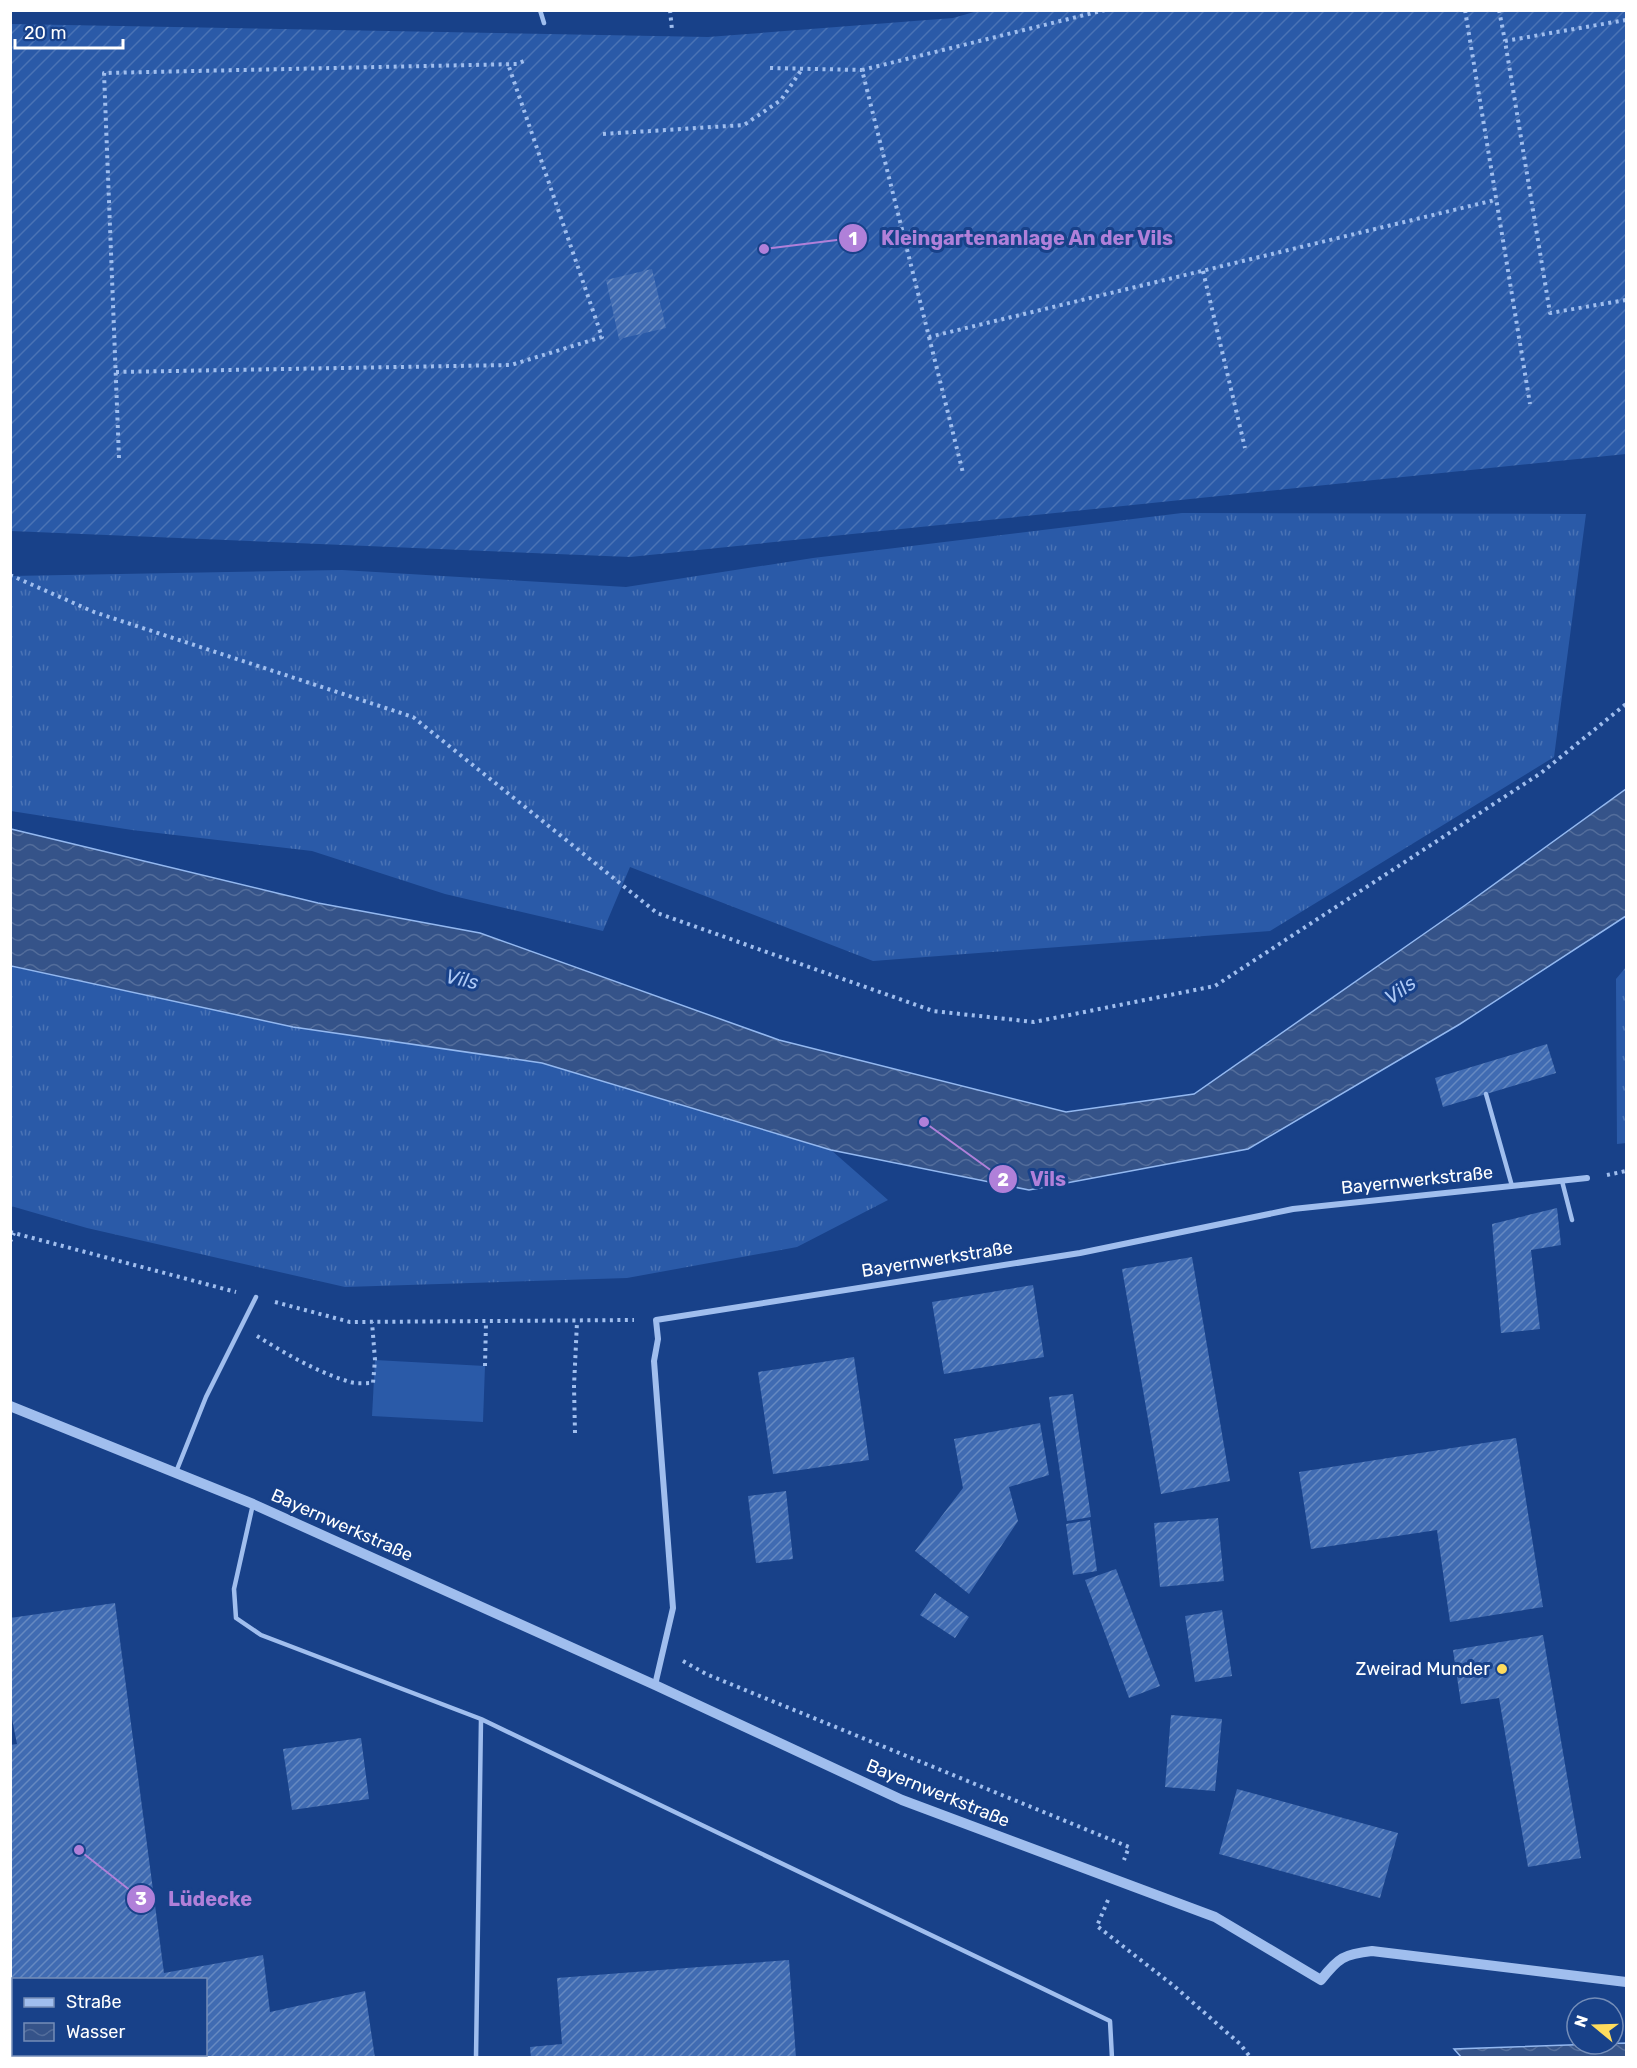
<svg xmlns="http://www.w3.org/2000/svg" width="1637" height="2068" font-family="Rubik,sans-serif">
<defs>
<pattern id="grass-tufts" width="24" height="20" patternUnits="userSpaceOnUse" patternTransform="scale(1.5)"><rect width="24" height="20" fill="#2a5aa8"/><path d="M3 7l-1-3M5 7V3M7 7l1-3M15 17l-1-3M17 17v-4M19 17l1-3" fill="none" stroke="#4a73b5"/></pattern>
<pattern id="garden-furrows" width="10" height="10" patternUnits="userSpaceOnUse" patternTransform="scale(1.5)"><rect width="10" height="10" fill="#2a5aa8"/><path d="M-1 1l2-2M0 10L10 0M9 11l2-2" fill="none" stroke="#4a73b5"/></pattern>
<pattern id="water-waves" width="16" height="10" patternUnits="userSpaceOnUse" patternTransform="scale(1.5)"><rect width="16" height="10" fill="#355389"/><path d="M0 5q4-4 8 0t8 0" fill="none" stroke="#536d9b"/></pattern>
<pattern id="building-hatch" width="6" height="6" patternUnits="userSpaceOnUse" patternTransform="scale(1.5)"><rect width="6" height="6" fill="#406bb2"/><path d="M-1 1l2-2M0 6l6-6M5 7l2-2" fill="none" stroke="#6689c1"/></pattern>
</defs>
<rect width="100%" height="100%" fill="#184189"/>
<!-- grass -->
<path fill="url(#grass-tufts)" d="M1182 513 1586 514 1554 757 1270 931 873 961 630 867 603 931 445 894 312 851 132 830 11 811V576L342 570 626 587 813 558Z
M10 966 293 1027 542 1063 831 1150 888 1200 797 1247 627 1278 345 1287 87 1228 11 1206Z
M1626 967V1143L1617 1144 1616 979Z"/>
<!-- garden -->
<path fill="url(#garden-furrows)" d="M981 10 1626 11V454L630 557 11 531V24L708 37 953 18Z"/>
<!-- pitch -->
<path fill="#2a5aa8" d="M375 1360 485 1366 483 1422 372 1416Z"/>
<!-- water -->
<path fill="url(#water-waves)" stroke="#93b8f0" stroke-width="1.5" d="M1626 789V916L1460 1024 1248 1149 1029 1190 831 1150 542 1063 293 1027 11 966V829L318 903 480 933 779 1040 1066 1112 1194 1094 1464 906Z
M1626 2043V2058H1462L1454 2049Z"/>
<!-- building -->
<path fill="url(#building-hatch)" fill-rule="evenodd" d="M652 269 666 328 619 339 606 280Z
M1547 1044 1556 1073 1443 1107 1435 1078Z
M1557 1208 1561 1245 1531 1250 1540 1329 1501 1333 1492 1224Z
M1192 1257 1230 1481 1161 1494 1122 1269Z
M1033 1285 1044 1357 944 1374 932 1302Z
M854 1357 869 1460 773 1474 758 1372Z
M1073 1394 1091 1517 1067 1521 1049 1397Z
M1040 1423 1049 1475 1009 1487 1018 1521 969 1594 915 1551 963 1488 954 1439Z
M1516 1438 1543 1607 1450 1622 1437 1530 1311 1549 1299 1472Z
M786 1491 793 1559 756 1563 748 1496Z
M1218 1518 1224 1581 1160 1587 1154 1523Z
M1090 1520 1097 1571 1073 1575 1066 1524Z
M1116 1569 1160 1686 1129 1698 1085 1580Z
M935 1593 969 1617 955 1638 920 1615Z
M115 1603 164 1973 263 1955 270 2012 365 1991 375 2058H10V1745L17 1744 10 1709V1618ZM14 1980H206V2054H14Z
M1222 1610 1232 1676 1195 1682 1185 1616Z
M1543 1635 1581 1858 1528 1867 1499 1698 1461 1704 1453 1650Z
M1171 1715 1222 1719 1215 1791 1165 1787Z
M361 1738 369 1799 292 1810 283 1749Z
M1237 1789 1398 1833 1380 1898 1219 1854Z
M789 1960 796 2058H531L530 2047 562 2044 557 1978Z"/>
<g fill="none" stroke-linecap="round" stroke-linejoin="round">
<!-- path -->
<path stroke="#a0beee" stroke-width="4" stroke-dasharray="3 4.5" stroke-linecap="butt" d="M670 10 672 30
M1105 10 862 70 929 337 1495 200
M1465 10 1530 404
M1499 10 1505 41
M1626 20 1505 41 1550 313 1626 300
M770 68 862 70
M603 134 744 125 781 100 802 69
M1203 271 1245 448
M929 337 963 473
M116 372 511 365 602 337 508 64
M119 458 104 73 517 64 524 61
M10 575 94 612 413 717 657 913 933 1011 1034 1022 1215 986 1541 773 1626 704
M1607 1175 1626 1171
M10 1232 236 1292
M10 1242 14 1233
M275 1302 350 1322 634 1320
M257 1336C286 1354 317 1372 350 1382 357 1384 366 1383 373 1383L375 1360 372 1322
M485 1366 486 1322
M575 1433 574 1386 577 1322
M683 1661 706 1674 1129 1847 1124 1860
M1108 1900 1097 1926 1174 1986 1240 2044 1251 2058"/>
<!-- service -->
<path stroke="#a0beee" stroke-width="4.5" d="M540 10 544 23
M1486 1094 1512 1186
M1562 1181 1572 1220
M176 1472 206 1397 256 1297
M253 1504 234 1589 236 1618 261 1635 481 1719 1110 2021 1112 2058
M476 2058 481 1719"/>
<!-- minor -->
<path stroke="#a0beee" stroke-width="6" d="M655 1685 673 1608 654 1361 658 1339 656 1320 1080 1253 1293 1209 1587 1178"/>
<!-- tertiary -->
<path stroke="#a0beee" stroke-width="10" d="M10 1406 253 1504 655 1685 902 1800 1215 1917 1321 1980C1338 1958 1344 1954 1372 1951L1626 1982"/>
</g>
<!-- markers -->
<circle fill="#ffdc5d" stroke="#184189" stroke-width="2" cx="1502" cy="1669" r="6"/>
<g text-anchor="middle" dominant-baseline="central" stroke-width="6" stroke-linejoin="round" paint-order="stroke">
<!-- street labels -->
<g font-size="18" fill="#fff" stroke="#184189">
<text transform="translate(1417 1180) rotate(-6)">Bayernwerkstraße</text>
<text transform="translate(937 1259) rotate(-9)">Bayernwerkstraße</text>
<text transform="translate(342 1525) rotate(24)">Bayernwerkstraße</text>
<text transform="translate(938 1793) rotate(22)">Bayernwerkstraße</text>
</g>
<!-- poi labels -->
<g font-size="18" fill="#fff" stroke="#184189" text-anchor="end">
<text x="1490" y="1669">Zweirad Munder</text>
</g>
<!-- water labels -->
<g font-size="20" font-style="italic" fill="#acc8f5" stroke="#184189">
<text transform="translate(462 979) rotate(12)">Vils</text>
<text transform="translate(1400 990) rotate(-36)">Vils</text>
</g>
</g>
<!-- callouts -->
<path fill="none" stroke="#b080d9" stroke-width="2" d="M764 249L853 238M924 1122L1003 1179M79 1850L141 1899"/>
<g fill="#b080d9" stroke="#184189" stroke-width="2">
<circle cx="764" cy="249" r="6"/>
<circle cx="924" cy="1122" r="6"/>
<circle cx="79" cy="1850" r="6"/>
<circle cx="853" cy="238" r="15"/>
<circle cx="1003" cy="1179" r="15"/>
<circle cx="141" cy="1899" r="15"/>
</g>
<g font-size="18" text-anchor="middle" font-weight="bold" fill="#fff">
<text x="853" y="245">1</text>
<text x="1003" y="1186">2</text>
<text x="141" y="1905">3</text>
</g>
<g font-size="20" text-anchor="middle" font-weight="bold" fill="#b080d9" stroke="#184189" stroke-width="6" stroke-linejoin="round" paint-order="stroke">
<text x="1027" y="245">Kleingartenanlage An der Vils</text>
<text x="1048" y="1186">Vils</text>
<text x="210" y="1906">Lüdecke</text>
</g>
<!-- border -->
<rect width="1637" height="2068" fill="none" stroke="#ffffff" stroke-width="24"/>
<!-- legend -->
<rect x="12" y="1978" width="195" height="78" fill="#184189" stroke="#748db8" stroke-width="1.5"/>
<rect x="24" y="1998" width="30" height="9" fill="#a0beee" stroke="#748db8" stroke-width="1.5"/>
<text x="66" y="2008" font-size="18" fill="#ffffff">Straße</text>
<rect x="24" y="2023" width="30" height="18" fill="url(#water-waves)" stroke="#748db8" stroke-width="1.5"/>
<text x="66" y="2038" font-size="18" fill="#ffffff">Wasser</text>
<!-- north arrow -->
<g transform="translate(1595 2026) rotate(289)"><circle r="28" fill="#184189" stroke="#748db8" stroke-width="1.5"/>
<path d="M0-4.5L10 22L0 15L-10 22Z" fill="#ffdc5d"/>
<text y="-9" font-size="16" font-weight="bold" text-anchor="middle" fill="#ffffff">N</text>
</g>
<!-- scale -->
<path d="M15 39v9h108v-9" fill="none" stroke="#ffffff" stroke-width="3"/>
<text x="24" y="39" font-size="18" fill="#ffffff" stroke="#184189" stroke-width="4.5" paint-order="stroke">20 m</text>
</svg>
